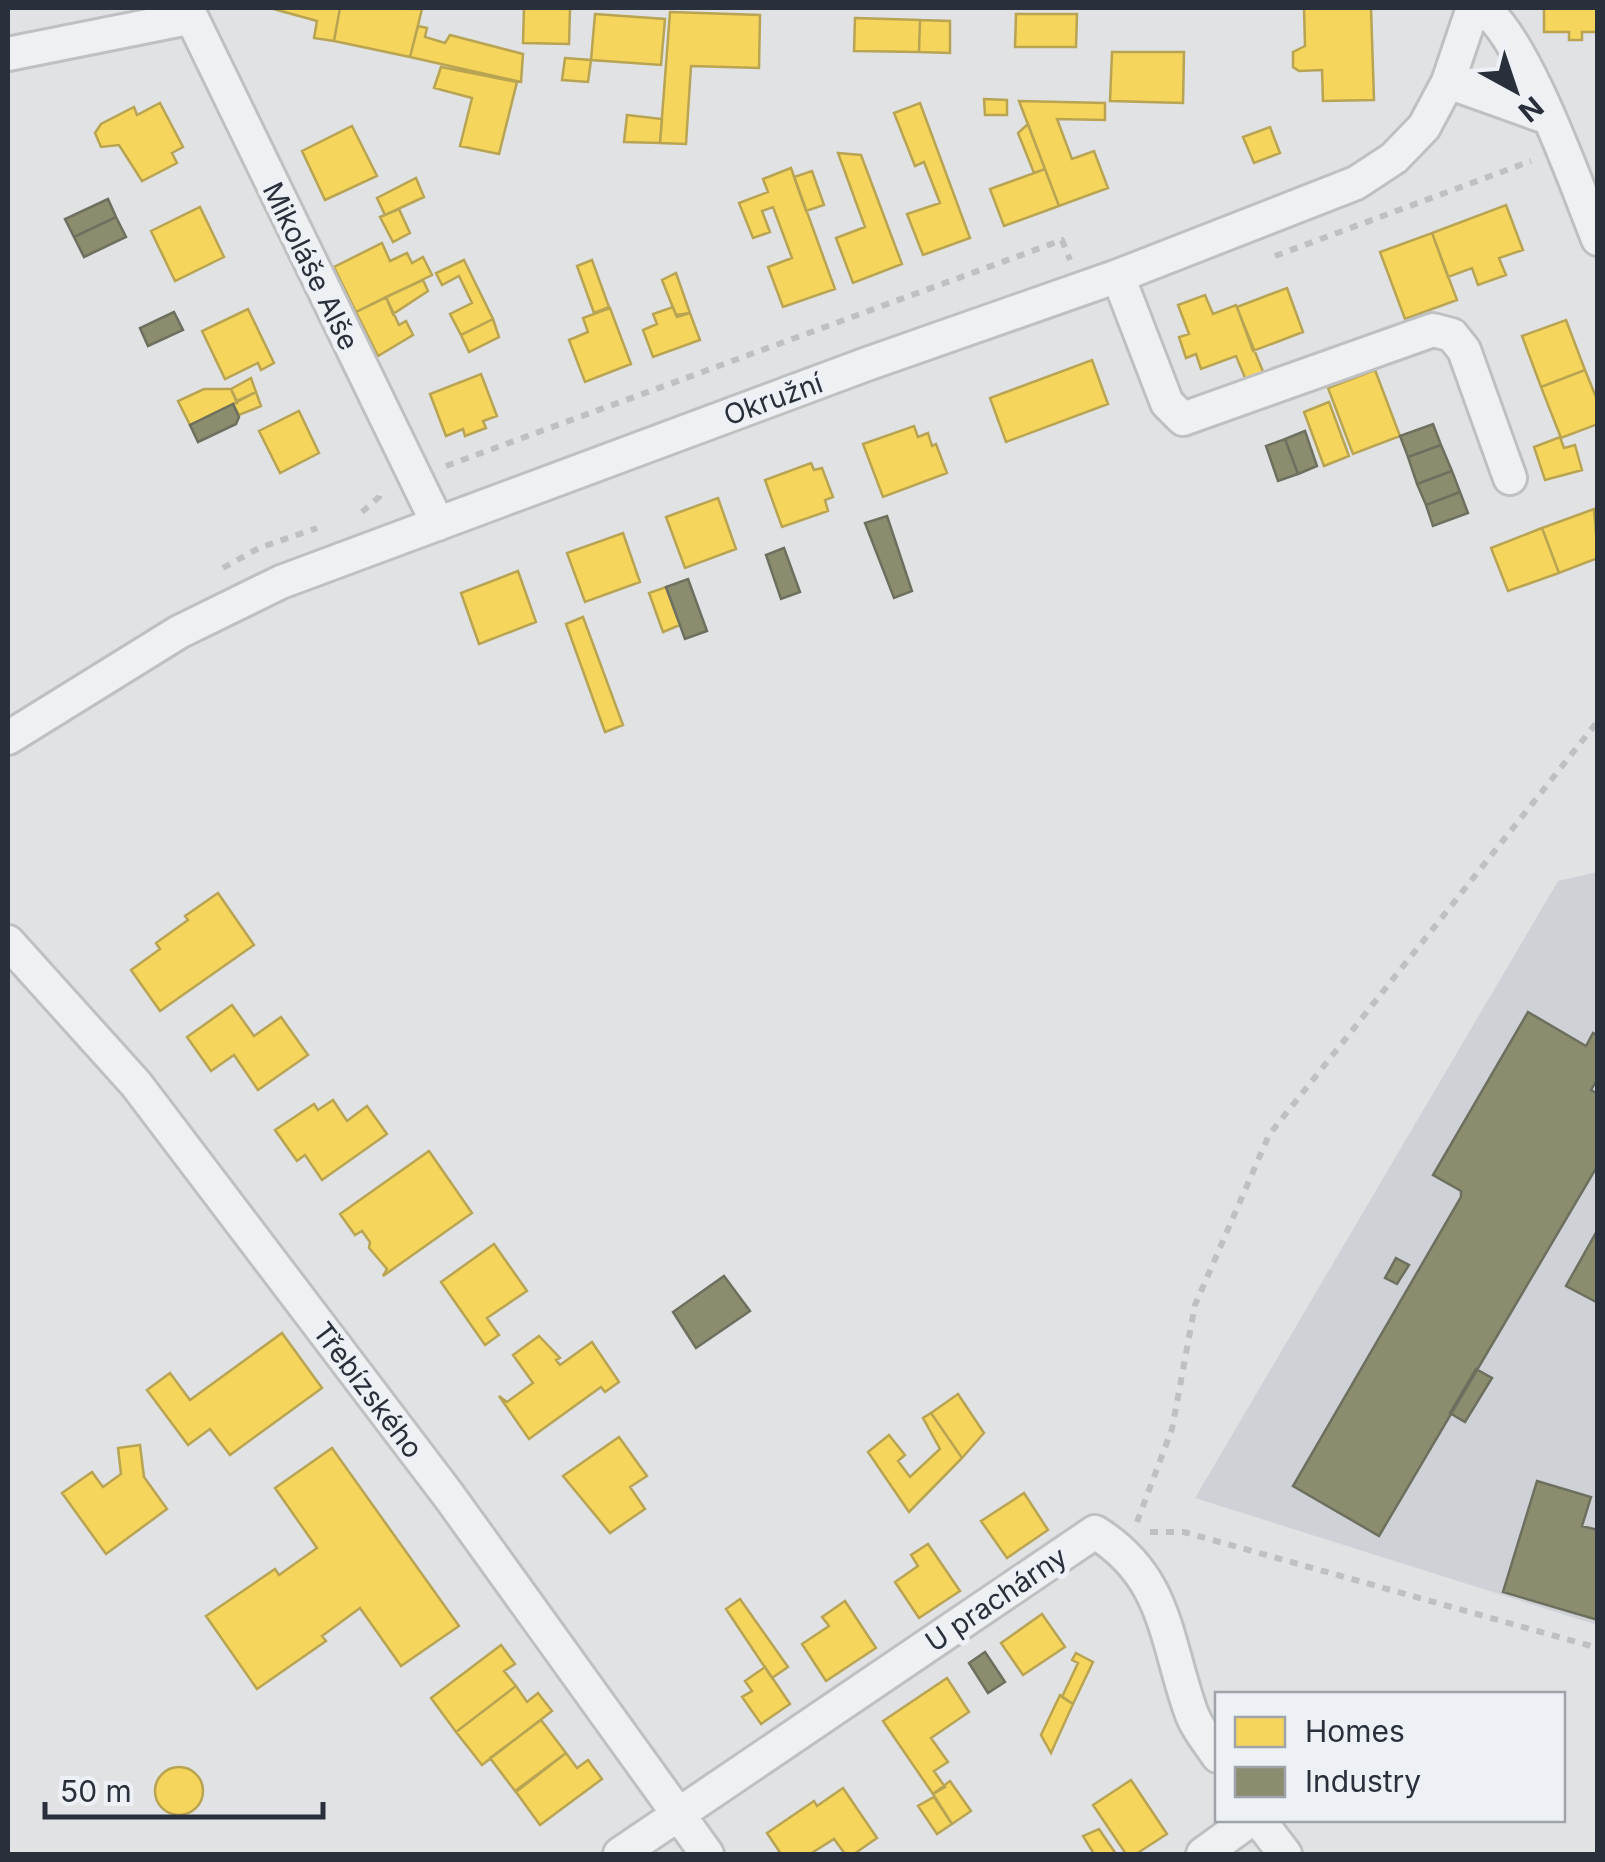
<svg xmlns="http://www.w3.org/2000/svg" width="1605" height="1862" font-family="Inter,sans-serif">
<rect width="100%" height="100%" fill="#e0e2e4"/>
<!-- built -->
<path fill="#ced2d7" d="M1597 872V1625L1195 1498 1558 881Z"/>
<!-- homes -->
<path fill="#f6d55c" stroke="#b8a452" stroke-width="2.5" d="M270 8H340L334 41 314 38 317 21Z
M340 8 422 9 410 57 334 41Z
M524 8 570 9 569 44 523 43Z
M1304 8H1371L1374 100 1323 101 1322 70 1299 71 1293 67V52L1305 46Z
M1544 8H1597L1598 32H1582V40H1569V32H1544Z
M670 12 760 15 759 68 691 66 686 144 660 143Z
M595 14 665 19 661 65 591 60Z
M1016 14H1077L1076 47H1015Z
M855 18 920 20 919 52 854 51Z
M920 20 950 21V53L919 52Z
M418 26 427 28 425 37 445 43 450 35 523 54 521 82 410 57Z
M1112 52H1184L1183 103 1110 101Z
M565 58 591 60 588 82 562 80Z
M441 67 517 82 499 154 460 146 472 98 434 88Z
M984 99 1007 100V115H985Z
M1019 101 1105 103V120L1057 119 1072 159 1094 151 1108 188 1059 206Z
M160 103 183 147 172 153 177 163 142 181 119 145 101 147 95 133 101 124 134 107 137 115Z
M920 103 970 238 923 255 907 214 940 203 924 162 915 166 894 113Z
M627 115 662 119 660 143 624 142Z
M1028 124 1045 169 1034 173 1018 133Z
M352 126 377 176 325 200 302 151Z
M1270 127 1280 153 1254 163 1243 137Z
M838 153 861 155 902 264 853 283 836 238 865 227Z
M791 168 835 289 783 307 768 267 792 258 773 207 762 211 770 232 753 238 739 203 768 192 763 179Z
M1045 169 1059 206 1004 226 990 189Z
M812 171 824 205 806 211 794 177Z
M416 178 424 197 385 215 377 198Z
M1506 205 1523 250 1499 258 1506 275 1478 285 1472 268 1448 277 1432 233Z
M200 207 224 257 175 281 151 231Z
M399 209 410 233 393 242 380 217Z
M1432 233 1457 300 1405 319 1380 252Z
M382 243 390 261 407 253 412 263 423 257 432 275 356 312 334 267Z
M464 260 493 319 461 335 450 314 472 303 459 276 442 285 436 273Z
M592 260 609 307 594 313 577 266Z
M676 273 690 313 676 315 662 280Z
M423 280 428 291 393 314 386 297Z
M1287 288 1303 332 1253 351 1237 307Z
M1205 295 1213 314 1236 305 1264 374 1246 380 1236 356 1201 369 1196 354 1186 358 1179 337 1189 334 1178 305Z
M386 297 399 325 406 321 413 335 378 356 356 312Z
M673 307 677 317 690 313 700 340 653 357 643 330 657 324 653 314Z
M610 308 631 364 585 382 569 340 588 332 583 318Z
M248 309 274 363 261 370 258 363 225 379 202 331Z
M493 319 499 337 469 352 461 335Z
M1566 320 1585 370 1541 387 1522 336Z
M1092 360 1108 404 1006 442 990 398Z
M1375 370 1400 436 1353 454 1328 388Z
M1585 370 1598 402V424L1561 438 1541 387Z
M481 374 497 416 483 421 486 428 465 436 463 429 446 436 430 394Z
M251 378 256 392 237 401 231 389Z
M204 389H231L237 403 190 425 178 401Z
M256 392 261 406 239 415 233 404Z
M1329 402 1349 456 1324 466 1304 412Z
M299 411 319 453 280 473 259 431Z
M914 426 918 437 928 433 932 446 936 444 947 473 883 497 863 444Z
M1560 437 1564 448 1575 445 1582 470 1545 480 1534 447Z
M811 463 814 470 822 468 833 497 825 500 828 511 782 527 765 480Z
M718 498 736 549 685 568 666 517Z
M1594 509 1598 558 1559 573 1542 528Z
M1542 528 1559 573 1508 591 1491 548Z
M623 533 640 582 585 602 567 553Z
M518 571 536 622 479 644 461 593Z
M666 587 680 625 663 632 649 593Z
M583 617 623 725 605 732 566 624Z
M218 893 254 945 160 1011 131 970 160 949 156 943 188 920 185 916Z
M232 1005 254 1036 281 1017 308 1055 258 1090 234 1055 211 1071 187 1037Z
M333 1100 347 1121 367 1106 387 1134 322 1180 305 1155 297 1161 275 1130 314 1104 318 1110Z
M429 1151 472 1213 383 1276 387 1269 369 1248 370 1242 362 1231 355 1235 340 1214Z
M494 1244 527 1291 487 1318 499 1335 485 1345 441 1282Z
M282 1333 322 1388 230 1455 210 1429 188 1445 147 1390 170 1373 190 1400Z
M539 1336 560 1358 556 1360 560 1365 592 1342 619 1382 605 1392 601 1387 529 1439 499 1396 507 1402 533 1383 513 1355Z
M958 1394 984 1433 962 1458 931 1413Z
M931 1413 962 1458 909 1512 868 1452 889 1435 905 1455 898 1461 910 1477 940 1449 923 1418Z
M619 1437 647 1476 630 1487 645 1509 610 1533 563 1476Z
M140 1445 144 1477 167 1509 106 1554 62 1493 92 1472 103 1487 121 1474 118 1448Z
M332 1448 459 1626 401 1666 360 1608 322 1636 326 1641 257 1689 206 1616 275 1569 279 1575 317 1548 275 1488Z
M1024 1493 1048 1530 1007 1558 981 1521Z
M928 1544 960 1591 919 1618 895 1582 918 1566 911 1555Z
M740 1599 788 1667 772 1678 726 1609Z
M845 1601 876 1648 826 1681 802 1644 829 1626 822 1617Z
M1042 1614 1065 1647 1023 1675 1001 1643Z
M501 1645 515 1664 504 1671 516 1686 456 1732 431 1698Z
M1076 1653 1093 1662 1073 1704 1062 1697 1078 1663 1072 1660Z
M765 1667 790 1704 761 1724 742 1697 752 1691 745 1681Z
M947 1678 969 1712 931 1738 948 1762 934 1771 945 1787 933 1794 883 1721Z
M516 1686 527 1702 538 1693 552 1711 482 1765 456 1732Z
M1060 1695 1073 1704 1051 1753 1041 1735Z
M541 1720 566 1753 515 1791 490 1758Z
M566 1753 577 1768 588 1760 602 1779 540 1825 516 1792Z
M155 1791a24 24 0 1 1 48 0a24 24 0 1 1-48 0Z
M1131 1780 1167 1834 1136 1854H1126L1093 1805Z
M950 1781 971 1811 952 1824 933 1794Z
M843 1788 877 1838 854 1854H845L834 1839 810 1854H781L767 1833 814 1801 817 1806Z
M934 1797 952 1824 937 1834 918 1806Z
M1099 1829 1116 1854H1094L1083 1836Z"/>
<!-- industry -->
<path fill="#8c8c6e" stroke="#6e705f" stroke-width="2.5" d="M108 199 116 217 74 237 65 219Z
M116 217 126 237 84 257 74 237Z
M174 312 183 330 148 346 140 328Z
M233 404 239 417 236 424 198 442 190 425Z
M1433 424 1441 445 1408 457 1400 436Z
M1305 431 1317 466 1298 474 1285 439Z
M1285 439 1298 474 1278 481 1266 446Z
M1441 445 1452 471 1417 484 1408 457Z
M1452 471 1460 492 1426 505 1417 484Z
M1460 492 1468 513 1433 526 1426 505Z
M887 516 912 591 894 598 865 523Z
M784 548 800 592 781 599 766 555Z
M688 579 707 631 685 639 666 587Z
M1528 1012 1586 1046 1593 1033 1598 1036V1078L1591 1090 1598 1094V1165L1379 1536 1293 1486 1461 1197V1191L1433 1175Z
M1598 1229V1303L1566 1286Z
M1396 1258 1409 1265 1397 1284 1385 1278Z
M724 1276 750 1311 696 1348 673 1312Z
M1476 1369 1492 1378 1465 1422 1450 1413Z
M1537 1481 1591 1497 1582 1526 1598 1530V1620L1503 1592Z
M985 1652 1005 1682 988 1693 969 1663Z"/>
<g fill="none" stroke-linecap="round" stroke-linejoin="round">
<!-- street casing -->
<g stroke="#bec0c2" stroke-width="38">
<path id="street" d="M187 8 438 524
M1482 8C1523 33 1578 189 1598 239
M8 54 188 18
M1448 82 1546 117
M1118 276 1167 403 1183 419 1433 330 1452 335 1464 350 1510 478
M8 738 179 632 281 582 867 364 1118 276 1356 183 1394 158 1424 127 1448 82 1473 8
M8 942 136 1084 449 1496 707 1854
M1259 1820 1285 1854
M620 1854 1095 1532C1166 1576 1165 1637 1190 1709 1195 1726 1208 1741 1218 1756
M1203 1854 1250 1820"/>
</g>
<!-- path -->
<path stroke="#bec0c3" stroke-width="6" stroke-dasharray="8 8" stroke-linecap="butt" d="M1275 256 1531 161
M446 466 1062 240 1070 260
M362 512 379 497 381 488
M223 568 259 548 317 528
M1137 1522 1172 1429 1195 1305 1269 1135 1598 721
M1150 1532H1184L1598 1648"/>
<!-- street -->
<use href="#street" stroke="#eff0f1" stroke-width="32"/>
</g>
<g text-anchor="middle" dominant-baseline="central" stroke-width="10" stroke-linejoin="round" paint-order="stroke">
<!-- street labels -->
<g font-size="28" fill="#29303b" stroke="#edf0f4">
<text transform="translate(311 266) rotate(64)">Mikoláše Alše</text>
<text transform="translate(773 399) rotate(-20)">Okružní</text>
<text transform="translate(368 1390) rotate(53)">Třebízského</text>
<text transform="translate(996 1599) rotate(-34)">U prachárny</text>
</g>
</g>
<!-- border -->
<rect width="1605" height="1862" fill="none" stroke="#29303b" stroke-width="20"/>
<!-- legend -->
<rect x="1215" y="1692" width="350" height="130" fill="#edf0f4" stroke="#9fa3aa" stroke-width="2.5"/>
<rect x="1235" y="1717" width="50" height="30" fill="#f6d55c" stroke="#9fa3aa" stroke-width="2.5"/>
<text x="1305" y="1742" font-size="30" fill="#29303b">Homes</text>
<rect x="1235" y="1767" width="50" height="30" fill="#8c8c6e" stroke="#9fa3aa" stroke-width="2.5"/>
<text x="1305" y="1792" font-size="30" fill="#29303b">Industry</text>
<!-- north arrow -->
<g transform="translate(1515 90) rotate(140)" stroke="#edf0f4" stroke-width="8" paint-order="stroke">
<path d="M0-8L18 38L0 25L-18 38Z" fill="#29303b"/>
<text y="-15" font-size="28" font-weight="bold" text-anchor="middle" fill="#29303b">N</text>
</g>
<!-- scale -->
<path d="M45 1802v15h278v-15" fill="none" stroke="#29303b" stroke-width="5"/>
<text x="60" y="1802" font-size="30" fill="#29303b" stroke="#edf0f4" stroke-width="8" paint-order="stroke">50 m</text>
</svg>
